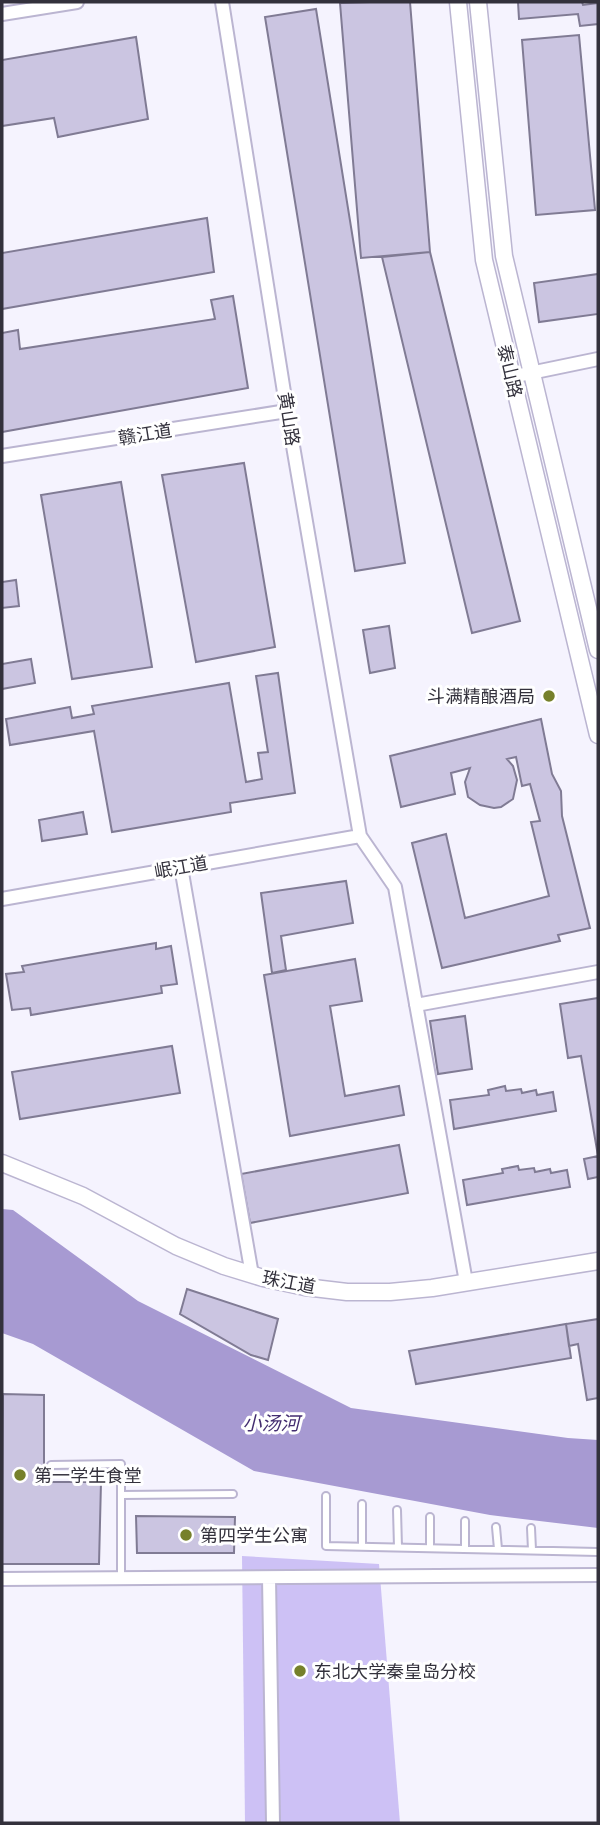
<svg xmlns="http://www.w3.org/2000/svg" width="600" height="1825" font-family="Inter,'Noto Sans SC',sans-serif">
<rect width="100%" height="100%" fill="#f5f3fe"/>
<!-- green -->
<path fill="#cdc1f5" d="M242 1556 379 1564 400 1823H245Z"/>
<!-- water -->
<path fill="#a79ad2" d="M2 1209 13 1210 138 1301 351 1408 568 1438 598 1440V1528L490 1515 254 1471 33 1344 2 1333Z"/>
<!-- building -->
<path fill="#cbc5e1" stroke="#807b94" stroke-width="2" d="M370 2H410L430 252 361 258 340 3Z
M518 2H582L583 5 598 3V24L580 26 578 14 519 19Z
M316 9 405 563 355 571 265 17Z
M579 35 595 210 536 215 522 40Z
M136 37 148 119 58 137 54 118 2 126V60Z
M207 218 214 272 2 309V253Z
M430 252 520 621 472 633 382 257Z
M598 274V314L539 322 534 283Z
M233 296 248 388 2 432V333L18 330 20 349 215 319 211 300Z
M244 463 275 647 196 662 162 475Z
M121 482 152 667 72 679 41 495Z
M16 580 19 606 2 608V582Z
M389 626 395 668 370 673 363 630Z
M31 659 35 683 2 689V664Z
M278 673 295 793 230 803 231 812 112 832 94 731 10 745 6 719 70 707 72 718 94 714 92 706 229 683 246 782 262 779 258 753 268 752 256 676Z
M541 719 552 774 561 791 562 816 590 928 558 935 560 941 442 968 412 843 446 834 465 918 549 896 531 822 540 821 530 784 522 786 516 757 507 759 513 766 517 780 513 799 501 807 494 808 480 805 468 797 465 782 470 768 451 773 455 794 401 807 390 756Z
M83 812 87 834 42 841 39 820Z
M346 881 353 923 281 936 286 970 272 973 261 893Z
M156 943V949L171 946 177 984 161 986 162 993 31 1015 30 1008 12 1010 6 974 24 972 22 966Z
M355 959 362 1001 330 1006 345 1096 399 1086 404 1115 290 1136 264 975Z
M598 998V1177L588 1179 584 1159 598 1156 581 1056 568 1058 560 1004Z
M465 1016 472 1069 438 1074 430 1021Z
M172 1046 180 1093 20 1119 12 1072Z
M505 1086 506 1091 521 1089 522 1093 536 1090 537 1095 553 1092 556 1111 454 1129 450 1100 489 1095 488 1090Z
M399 1145 408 1193 250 1223 241 1174Z
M518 1166 519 1170 534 1168 535 1172 550 1169 551 1173 567 1170 570 1187 467 1205 463 1180 503 1173 502 1169Z
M187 1289 278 1319 268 1360 251 1355 180 1314Z
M598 1319V1398L587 1400 578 1344 569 1346 566 1324Z
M566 1324 571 1358 416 1384 409 1351Z
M3 1394 44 1395V1468L37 1467 38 1482H101L99 1564H2Z
M136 1516 235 1517 234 1553H137Z"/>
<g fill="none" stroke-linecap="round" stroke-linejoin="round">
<!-- service casing -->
<g stroke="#bbb5d1" stroke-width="10">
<path id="service" d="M51 1465 121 1464V1495
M326 1496V1546L598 1552
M397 1510 398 1547
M430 1517V1548
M465 1521V1549
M496 1527 498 1549
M531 1528 532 1550
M362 1547V1504
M121 1577V1495L233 1494"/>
</g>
<!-- minor casing -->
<g stroke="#bbb5d1" stroke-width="16">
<path id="minor" d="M222 2 287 411 360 836 395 887 466 1282
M2 14 77 2
M511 377 598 359
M2 456 287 411
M181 867 252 1275
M2 899 360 836
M416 1005 598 972
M269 1578 273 1823
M2 1579 598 1575"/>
</g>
<!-- tertiary casing -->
<g stroke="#bbb5d1" stroke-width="19">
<path id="tertiary" d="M458 2 484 260 598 735
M478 2 504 256 598 650
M2 1163 83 1196 176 1246 224 1266 263 1278 305 1287 347 1292H390L432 1288 598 1261"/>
</g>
<!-- service -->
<use href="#service" stroke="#fff" stroke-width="6"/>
<!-- minor -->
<use href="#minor" stroke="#fff" stroke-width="12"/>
<!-- tertiary -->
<use href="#tertiary" stroke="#fff" stroke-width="16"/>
</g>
<!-- markers -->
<g fill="#76802b" stroke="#fff" stroke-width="2.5">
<circle cx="549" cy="696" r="7"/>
<circle cx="20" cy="1475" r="7"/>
<circle cx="186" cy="1535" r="7"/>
<circle cx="300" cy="1671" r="7"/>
</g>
<g text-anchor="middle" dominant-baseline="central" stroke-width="6" stroke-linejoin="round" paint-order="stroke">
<!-- street labels -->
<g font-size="18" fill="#33313c" stroke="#fff">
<text transform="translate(510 371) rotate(77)">泰山路</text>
<text transform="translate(289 419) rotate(81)">黄山路</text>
<text transform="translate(145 434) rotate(-9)">赣江道</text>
<text transform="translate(181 867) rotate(-10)">岷江道</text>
<text transform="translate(289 1282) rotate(11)">珠江道</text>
</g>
<!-- poi labels -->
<g font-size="18" fill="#33313c" stroke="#fff" text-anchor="start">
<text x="535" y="696" text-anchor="end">斗满精酿酒局</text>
<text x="34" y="1475">第一学生食堂</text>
<text x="200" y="1535">第四学生公寓</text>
<text x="314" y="1671">东北大学秦皇岛分校</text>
</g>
<!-- water labels -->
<g font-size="19" font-style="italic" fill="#432d70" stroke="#fff">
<text x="271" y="1423">小汤河</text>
</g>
</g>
<!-- border -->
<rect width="600" height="1825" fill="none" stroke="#33313c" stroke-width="7"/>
</svg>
